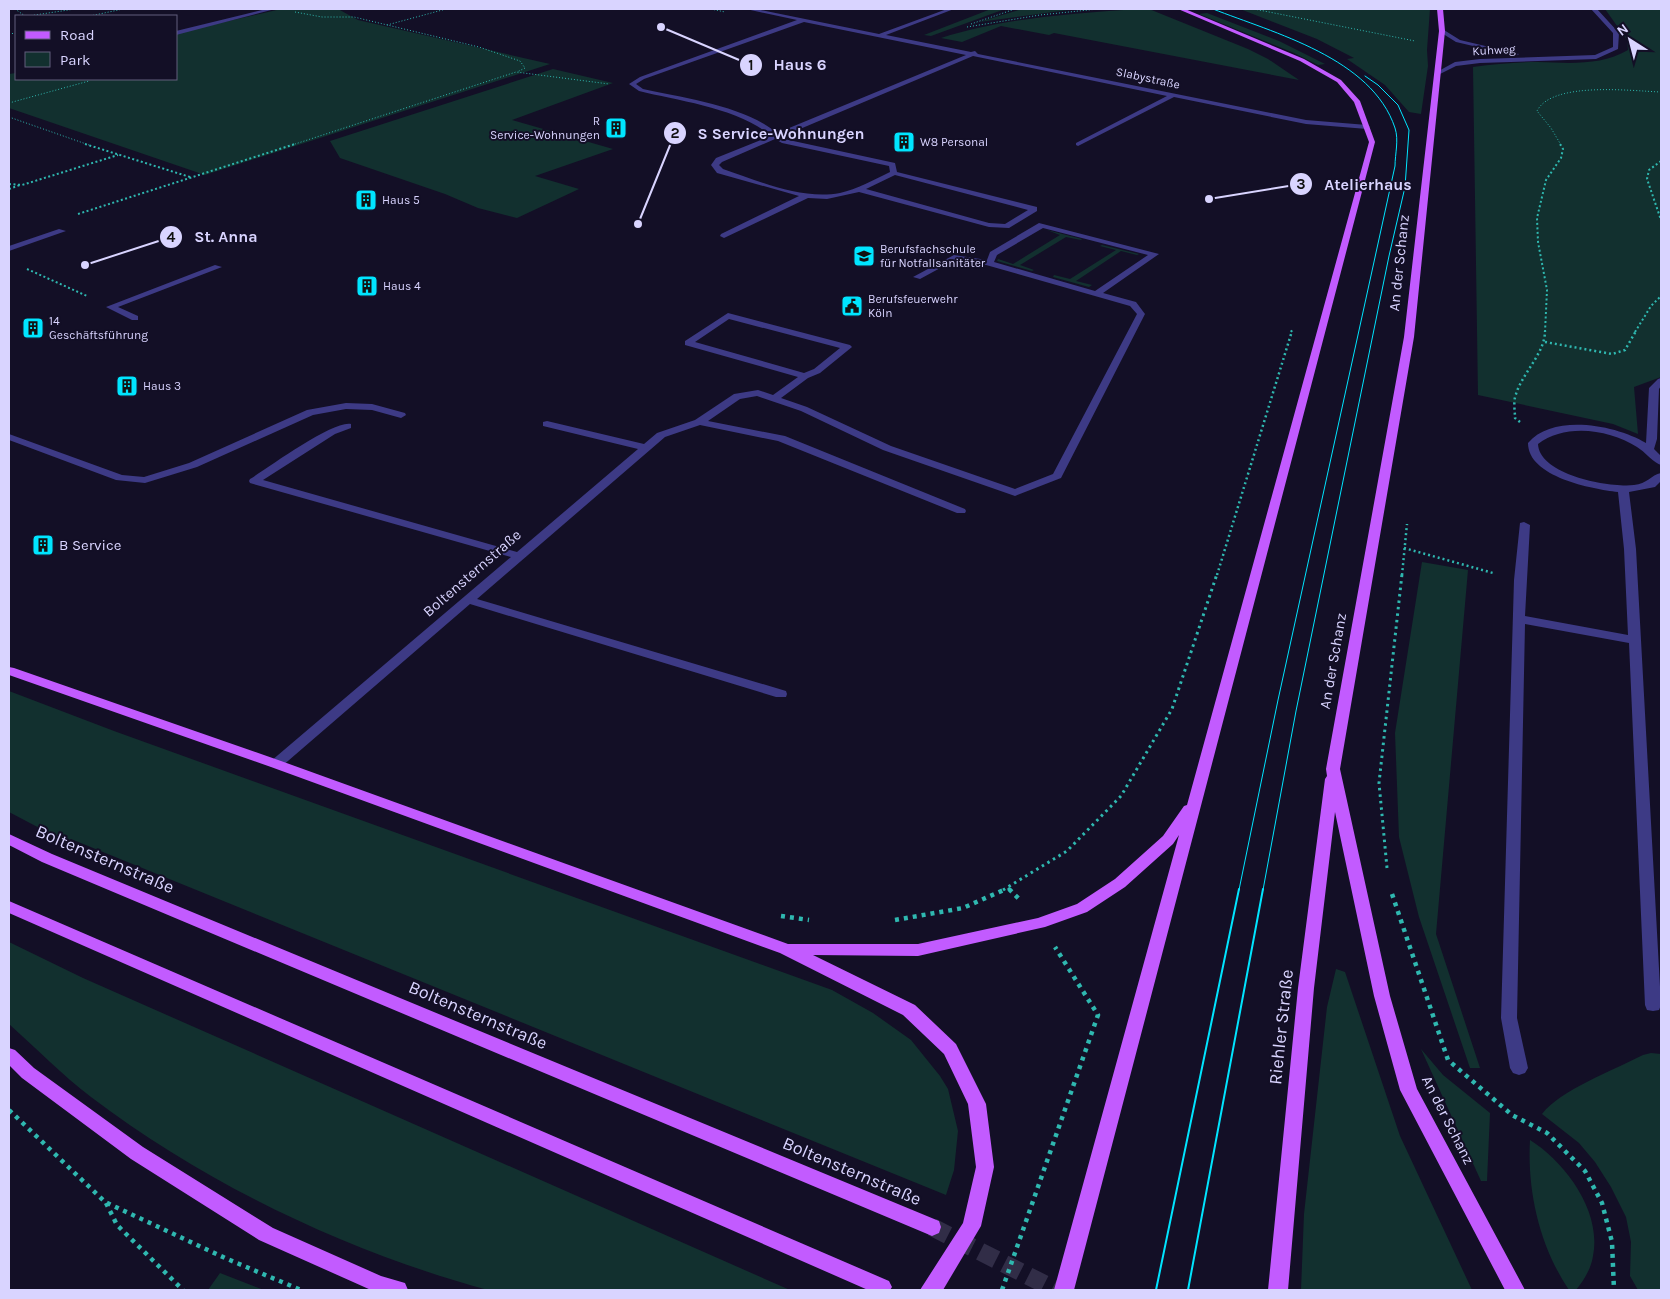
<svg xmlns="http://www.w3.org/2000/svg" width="1670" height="1299" font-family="Karla,sans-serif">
<rect width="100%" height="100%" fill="#130f26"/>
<!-- green -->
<path fill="#12302f" d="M281 9H338L358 20 550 64 205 175 9 108V74L16 73V79H176V33Z
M991 9H1005L931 36 924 35Z
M1022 9H1076L979 22Z
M1135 9H1149L1248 49 1268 59 1299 80 1054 33 1049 35 1001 26 962 42 941 38C1003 18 1070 14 1135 9Z
M1240 9H1430L1427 50 1428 66 1421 114 1409 112 1385 85 1347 59 1354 58 1317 39Z
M1605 9H1661V377L1634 387 1638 434 1613 424 1478 395 1473 67C1495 64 1516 62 1538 62 1569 63 1601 66 1628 50L1627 40Z
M1207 13 1279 41 1325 64 1318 65 1294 53 1199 14Z
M553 69 613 83 512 120 613 149 535 176 579 189 517 218 478 208 445 194 340 158 330 141Z
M1047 230 1082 239 1081 240 1066 237 1020 265 1034 270 1032 271 997 261 998 259 1013 264 1060 235Z
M1102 245 1139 254 1137 255 1121 251 1076 281 1092 285 1089 287 1053 277 1054 275 1070 279 1116 250 1100 246Z
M1422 562 1468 570 1436 934 1480 1068H1470L1419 917 1399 837 1395 733Z
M9 691 114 731 832 990 873 1013 911 1040 940 1076 948 1089 958 1131 954 1170 946 1195 71 839 66 842 9 812Z
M9 942 83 978 790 1290H488C348 1252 207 1185 91 1097 62 1075 36 1048 9 1024Z
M1336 969 1345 972 1400 1136 1472 1290H1301L1304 1214 1327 1007Z
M1421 1049 1443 1075 1490 1113 1487 1181H1481Z
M1651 1053 1661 1054V1290H1638L1630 1276 1631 1242 1626 1217 1611 1187 1595 1162 1579 1143 1542 1114C1560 1090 1614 1070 1643 1055Z
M1530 1140C1565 1162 1602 1211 1593 1256 1591 1269 1584 1280 1576 1290H1569C1540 1247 1527 1192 1530 1140Z
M220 1273 264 1290H208Z"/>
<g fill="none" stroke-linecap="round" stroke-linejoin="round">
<!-- major-tunnel -->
<path stroke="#312d47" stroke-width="18" stroke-dasharray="18 9" stroke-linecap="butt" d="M932 1227 1056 1290"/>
<!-- path-far4 -->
<path stroke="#2fb8b0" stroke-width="1" stroke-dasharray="1 2" stroke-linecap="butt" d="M15 9 25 16
M711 9 725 12
M1254 9 1415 41
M295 12 322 17H354L479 47 520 61 525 68 517 72
M28 16 75 9
M90 16 123 9
M971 24 1015 9
M387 25 446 9
M967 27 1040 15 1098 9
M9 34 16 33
M9 103 89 81 88 79
M9 117 89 145
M292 145 516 72 609 84
M1561 145 1551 128 1537 111C1552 81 1632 91 1661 92"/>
<!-- path-far3 -->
<path stroke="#2fb8b0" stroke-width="2" stroke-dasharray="2 2.5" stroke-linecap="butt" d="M85 144 190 177
M1661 161 1649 170 1647 179 1661 220
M9 184 22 185 118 155
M9 189 20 185
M78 214 295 144
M27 269 87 296
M1291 332 1292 330
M1545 332 1547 290 1538 242 1537 218 1546 180 1561 158 1563 149 1560 144
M1635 332 1651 306 1661 296"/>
<!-- path-far2 -->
<path stroke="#2fb8b0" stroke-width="2.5" stroke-dasharray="2 3" stroke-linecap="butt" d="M1545 342 1612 354 1625 350 1636 331
M1520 422 1515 418C1515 411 1513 401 1516 394 1523 372 1545 353 1545 331
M1404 548 1493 573
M1217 575 1292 331
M1402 575 1407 524"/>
<!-- path-far1 -->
<path stroke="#2fb8b0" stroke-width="3" stroke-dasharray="2.5 4" stroke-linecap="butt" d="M1387 868 1379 783 1402 574
M1008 888 1010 890
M1003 890 1067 851 1121 796 1172 709 1217 574"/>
<!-- path -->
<path stroke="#2fb8b0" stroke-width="4.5" stroke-dasharray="4 5" stroke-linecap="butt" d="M1009 889 1020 900
M1392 894 1448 1060 1512 1115 1547 1133 1585 1171 1602 1203 1612 1242 1614 1290
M781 916 809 920
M895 920 963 908 1006 889
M9 1110 105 1202 225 1258 301 1290
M106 1203 117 1225 183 1290
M1002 1290 1098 1015 1055 947"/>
<!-- minor -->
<path fill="#3d3a85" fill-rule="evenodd" d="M266 9H275L176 35V31Z
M746 9H756L879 34 947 9H954L886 35 971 52 975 51 978 54 1306 120 1367 125 1370 127 1367 129 1306 124 1174 97 1078 146 1076 145V143L1167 96 973 56 781 137 784 139 895 163 897 172 1037 207V211L1009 228 989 227 859 192 827 199 808 198 724 238 720 236 721 234 799 196 717 173 711 165 716 158 771 136C739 108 679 101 639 91L629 84 640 77 797 20ZM804 22 966 55 777 133C745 106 684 98 643 89L636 84 644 79ZM775 139 782 143 889 166 890 172C874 180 857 189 840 193 801 200 759 181 723 169L719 165 722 162ZM895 175 1028 210 1005 224 989 223 866 189Z
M1591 9H1597L1619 33 1618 49 1596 59 1480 63 1456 66 1438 75 1435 73 1455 62 1480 59 1595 55 1613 47V33Z
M1440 30H1444L1460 40 1519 54 1516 56 1456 42 1440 32Z
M1039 223 1159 254 1103 293 1136 302 1145 314 1061 478 1015 496 883 450 801 411 757 396 740 399 708 421 785 436 965 509 966 511 965 513H957L778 441 700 425 665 437 477 599 786 691 787 694 786 697H776L470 604 281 767H271L269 764 271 761 511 557 250 483 249 481 250 479C268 468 333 420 351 424V428L335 434 263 480 517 552 638 449 543 426V422L547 421 644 444 657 433 695 420 734 394 758 390 773 395 798 377 685 345V341L728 313 850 345 852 347 820 373 808 378 781 398 807 407 891 446 1015 489 1053 474 1137 314 1130 306 979 263 955 260 920 279 913 277 954 255 987 260 990 252ZM1043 228 1148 255 1095 291 994 262 997 255ZM729 319 840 348 814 369 804 373 695 342Z
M59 229 66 231 9 251V246Z
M215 265 222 267 118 307 138 316V320H132L106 307Z
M1661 378V386L1659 389 1657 439 1654 449 1661 456V465C1655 464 1644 451 1637 447 1609 429 1565 423 1538 444 1539 475 1610 488 1634 485 1647 484 1651 475 1661 473V481L1655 487 1629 492 1636 549 1661 1005 1659 1010 1653 1011 1647 1010 1645 1005 1629 643 1525 624 1517 1018 1528 1068 1525 1073 1519 1075 1513 1073 1510 1068 1501 1018 1514 580 1520 523 1524 522 1530 525 1525 616 1628 635 1624 549 1618 492C1592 489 1528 477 1528 443 1553 413 1616 425 1646 443L1649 388 1658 379Z
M346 403 372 404 405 413 406 415 401 418 372 410 346 409 313 415 197 467 145 483 116 480 9 440V434L122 475 144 477 189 463 307 410Z"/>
<!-- major -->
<path fill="#c25bff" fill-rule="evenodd" d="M1178 9H1185L1304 59 1341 80 1360 101 1375 142 1074 1290H1054L1179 835 1173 844 1125 887 1087 912 1045 927 918 956 813 955 915 1005 956 1044 986 1104 994 1167 981 1226 943 1290H920L963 1223 976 1167 968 1104 944 1054 903 1015 780 953 271 767 9 675V667L14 668 281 761 788 944H918L1038 918 1077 904 1115 879 1163 836 1184 806 1187 805 1369 142 1354 102 1337 82 1300 61Z
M1437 9H1443L1445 31 1414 337 1340 769 1390 996 1417 1089 1525 1290H1505L1400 1090 1374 996 1335 812 1314 988 1288 1290H1268L1298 988 1325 779 1327 776 1326 769 1404 337 1439 31Z
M9 834 52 854 939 1221 941 1227 939 1233 932 1236 925 1233 42 862 9 845Z
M9 901 889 1281 892 1287 890 1290H868L9 913Z
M9 1048 15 1050 34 1068 143 1147 273 1228 381 1276 405 1283 408 1290H371L259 1240 131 1159 22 1078 9 1065Z"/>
<!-- tram-far1 -->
<path stroke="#00e5ff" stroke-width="1" d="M1213 9C1274 33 1372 58 1395 128 1399 140 1395 154 1395 166L1278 700 1239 890
M1263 890 1296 711 1389 256 1405 187 1409 130 1398 105 1378 85 1365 76"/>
<!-- tram -->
<path stroke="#00e5ff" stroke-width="2" d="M1156 1290 1239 889
M1188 1290 1263 889"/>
</g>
<!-- icons -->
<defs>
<g id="building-square" transform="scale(1.125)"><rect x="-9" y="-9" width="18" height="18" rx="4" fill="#00e5ff" stroke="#130f26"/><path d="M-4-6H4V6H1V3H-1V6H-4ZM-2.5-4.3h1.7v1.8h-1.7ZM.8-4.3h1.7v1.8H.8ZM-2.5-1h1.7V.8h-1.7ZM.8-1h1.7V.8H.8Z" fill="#111"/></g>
<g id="school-square" transform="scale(1.125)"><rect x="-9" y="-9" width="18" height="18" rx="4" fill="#00e5ff" stroke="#130f26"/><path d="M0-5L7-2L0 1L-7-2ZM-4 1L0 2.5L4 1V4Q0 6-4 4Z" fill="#111"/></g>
<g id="civic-square" transform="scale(1.125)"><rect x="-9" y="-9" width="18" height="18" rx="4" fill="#00e5ff" stroke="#130f26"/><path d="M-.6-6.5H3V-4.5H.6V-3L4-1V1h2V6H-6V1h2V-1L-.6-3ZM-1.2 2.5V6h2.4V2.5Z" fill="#111"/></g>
</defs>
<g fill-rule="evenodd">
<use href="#building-square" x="616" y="128"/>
<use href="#building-square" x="904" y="142"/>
<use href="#building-square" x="366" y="200"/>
<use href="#school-square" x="864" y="256"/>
<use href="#building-square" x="367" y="286"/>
<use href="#civic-square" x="852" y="306"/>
<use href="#building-square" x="33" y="328"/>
<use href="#building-square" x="127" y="386"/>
<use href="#building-square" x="43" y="545"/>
</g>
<g text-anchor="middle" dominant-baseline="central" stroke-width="4" stroke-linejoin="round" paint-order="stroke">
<!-- far-street labels -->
<g font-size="12" fill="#d9d4ff" stroke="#130f26">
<text transform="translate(1494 50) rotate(-3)">Kuhweg</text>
<text transform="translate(1148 78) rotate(12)">Slabystraße</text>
</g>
<!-- far-poi labels -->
<g font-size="12" fill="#d9d4ff" stroke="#130f26" text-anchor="start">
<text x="600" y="121" text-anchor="end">R<tspan x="600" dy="14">Service-Wohnungen</tspan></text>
<text x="920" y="142">W8 Personal</text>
<text x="382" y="200">Haus 5</text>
<text x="880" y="249">Berufsfachschule<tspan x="880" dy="14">für Notfallsanitäter</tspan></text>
<text x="383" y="286">Haus 4</text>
<text x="868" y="299">Berufsfeuerwehr<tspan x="868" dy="14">Köln</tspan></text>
<text x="49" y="321">14<tspan x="49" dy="14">Geschäftsführung</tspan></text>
<text x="143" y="386">Haus 3</text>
</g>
<!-- street labels -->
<g font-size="15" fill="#d9d4ff" stroke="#130f26">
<text transform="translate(1399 263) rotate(-84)">An der Schanz</text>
<text transform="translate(472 573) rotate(-41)">Boltensternstraße</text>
<text transform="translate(1333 661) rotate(-80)">An der Schanz</text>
<text transform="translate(1448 1120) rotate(63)">An der Schanz</text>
</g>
<!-- poi labels -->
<g font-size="15" fill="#d9d4ff" stroke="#130f26" text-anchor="start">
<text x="59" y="545">B Service</text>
</g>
<!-- near-street labels -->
<g font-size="18" fill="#d9d4ff" stroke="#130f26">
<text transform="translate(105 859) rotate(23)">Boltensternstraße</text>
<text transform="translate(478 1015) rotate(23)">Boltensternstraße</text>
<text transform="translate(1281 1027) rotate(-84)">Riehler Straße</text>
<text transform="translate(852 1171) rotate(23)">Boltensternstraße</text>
</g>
</g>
<!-- callouts -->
<path fill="none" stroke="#d9d4ff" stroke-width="2" d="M661 27L751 65M638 224L675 133M1209 199L1301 184M85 265L171 237"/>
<g fill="#d9d4ff" stroke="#130f26" stroke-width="2">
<circle cx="661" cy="27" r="5"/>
<circle cx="638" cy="224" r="5"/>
<circle cx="1209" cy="199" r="5"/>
<circle cx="85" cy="265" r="5"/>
<circle cx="751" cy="65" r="12"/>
<circle cx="675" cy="133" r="12"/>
<circle cx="1301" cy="184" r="12"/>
<circle cx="171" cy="237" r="12"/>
</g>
<g font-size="15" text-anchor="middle" font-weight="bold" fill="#111">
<text x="751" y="70">1</text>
<text x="675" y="138">2</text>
<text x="1301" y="189">3</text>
<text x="171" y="242">4</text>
</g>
<g font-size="16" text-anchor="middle" font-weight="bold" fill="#d9d4ff" stroke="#130f26" stroke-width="4" stroke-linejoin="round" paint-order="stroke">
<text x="800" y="70">Haus 6</text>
<text x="781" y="139">S Service-Wohnungen</text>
<text x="1368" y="190">Atelierhaus</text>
<text x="226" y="242">St. Anna</text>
</g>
<!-- border -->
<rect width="1670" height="1299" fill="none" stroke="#d9d4ff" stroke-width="20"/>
<!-- legend -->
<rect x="15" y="15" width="162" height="65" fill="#130f26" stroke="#625e7d"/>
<rect x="25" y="31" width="25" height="8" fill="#c25bff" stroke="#625e7d"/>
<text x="60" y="40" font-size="15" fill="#d9d4ff">Road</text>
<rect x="25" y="52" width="25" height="15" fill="#12302f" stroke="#625e7d"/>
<text x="60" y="65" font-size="15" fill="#d9d4ff">Park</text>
<!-- north arrow -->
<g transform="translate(1630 40) rotate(324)" stroke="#130f26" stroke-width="4" paint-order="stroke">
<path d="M0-4L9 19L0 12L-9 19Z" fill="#d9d4ff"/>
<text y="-8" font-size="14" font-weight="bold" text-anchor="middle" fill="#d9d4ff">N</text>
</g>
</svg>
